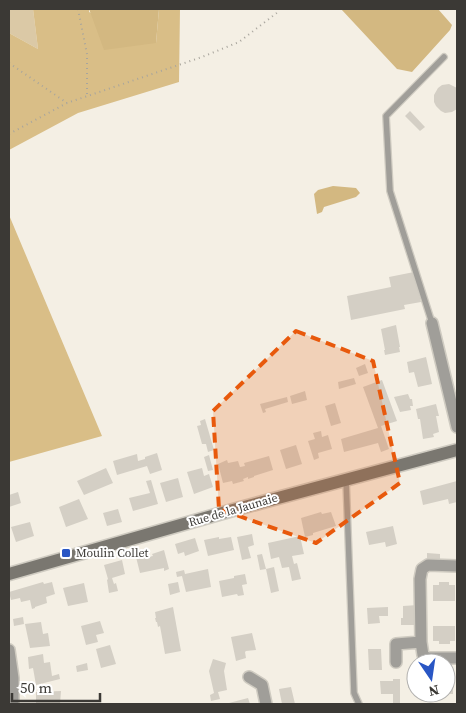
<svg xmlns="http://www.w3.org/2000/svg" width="466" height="713" font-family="'Source Serif 4',serif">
<rect width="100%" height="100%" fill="#f4efe4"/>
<!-- green -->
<path fill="#dbc9a6" d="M9 9H33L38 49 9 33Z"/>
<!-- forest -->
<path fill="#d9be87" d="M33 9H89V12L156 43 159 9H180L179 82 78 113 9 150V33L38 49Z
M9 215 102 436 9 462Z"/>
<!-- water -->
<path fill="#d3b881" d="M89 9H159L156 43 104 50Z
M341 9H438L452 25 450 30 412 72 397 69Z
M333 186 356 188 360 193 356 197 324 207 322 212 317 214 314 194 318 190Z"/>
<!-- building -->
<path fill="#d4cfc5" d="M449 84 457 88V109L452 112 445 113 441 111 436 106 434 102V95L438 88 442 85Z
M410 111 425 127 420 131 405 116Z
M414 272 421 302 404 305 405 309 351 320 347 296 391 287 389 277Z
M396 325 400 347H399L400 352 385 355 384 350H385L381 329Z
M426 357 432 384 418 387 414 372 409 373 407 362Z
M365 364 368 373 359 376 356 368Z
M354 378 356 384 339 389 338 382Z
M382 380 397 421 381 426 389 449 381 452 378 443 344 452 341 439 378 428 363 387Z
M305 391 307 400 292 404 290 396Z
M408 394 410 399H412L413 406H410L411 410 400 412 394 397Z
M287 397 288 402 265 409 266 412 263 413 260 404Z
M335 403 341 423 331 426 325 406Z
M436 404 439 416H436L439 432 433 434 434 437 423 439 420 419H418L416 409Z
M205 419 214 450 208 452 206 444H202L197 426 201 425 200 421Z
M321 431 322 437 328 435 332 449 318 453 319 458 314 460 308 441 315 439 313 433Z
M296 445 302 464 286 469 280 450Z
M157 453 162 470 150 474 147 466 117 475 113 461 137 454 138 461 145 459V457Z
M209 455 213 470 208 471 204 457Z
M269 456 273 470 254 476V477L248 479V477L243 479 244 481 233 484 232 481 223 483 218 464 227 460 228 463 238 461 240 467 245 466 244 463Z
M106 468 113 483 84 495 77 481Z
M202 468 204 476 209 474 213 487 194 494 187 472Z
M178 478 183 497 166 502 160 483Z
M151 480 158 504 133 511 129 498 150 493 146 481Z
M457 481V502L449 504 448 499 423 505 420 491Z
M18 492 21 503 9 507V495Z
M79 499 88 519 66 527 59 507Z
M118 509 122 522 107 526 103 513Z
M321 512 322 514 331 512 336 526 313 533V535L305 537 301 518Z
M30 522 34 536 16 542 11 527Z
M393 526 397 544 386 547 385 542 369 545 366 532Z
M252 534 254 545 248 547 251 558 242 560 237 537Z
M300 536 304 554 292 556 294 564 297 563 301 579 292 581 289 567 282 568 279 557 271 559 268 543Z
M219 537V539L231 537 234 550 208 556 204 540Z
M195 538 199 551 185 556 184 552 178 554 175 544Z
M164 550 169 569 164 571V568L140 573 136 557 143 555V558L153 556 152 554Z
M427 553 440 554V560H427Z
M262 554 266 569 260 570 257 555Z
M122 560 125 574 112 578 114 584 116 583 118 591 109 593 107 580 108 579 104 565Z
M274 567 279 591 271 593 266 569Z
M208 569 211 587 186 592 182 576 177 577 176 572 184 570 185 574Z
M245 574 247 584 242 585 244 595 238 596 237 594 222 597 219 581 234 578V576Z
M43 582 44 584 52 582 55 594 46 597 47 603 35 607V608L32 609 30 600 21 602 20 598 11 600 9 592Z
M178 582 180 592 170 595 168 584Z
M439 582H449V585H455V601H433V585H439Z
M84 583 88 602 68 606 63 588Z
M418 605 419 625H401V618H403V606Z
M173 607 181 651 165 654 160 626 158 627 157 622H156L155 618H156L155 612Z
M388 607V616H379L380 623 368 624 367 608Z
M23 617 24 624 14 626 13 619Z
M100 621 104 633 96 635 98 642 86 645 81 626Z
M41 622 43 634 48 633 50 646 30 648 25 624Z
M433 626H455V641H450V644H439V641H433Z
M252 633 256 650 246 651 245 652 246 658 236 661 231 637Z
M110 645 116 664 101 668 96 649Z
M368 649H381L382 670H369Z
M43 654 44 663 50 662 52 676 59 674 60 679 36 685 33 668 29 669 28 657Z
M213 659 226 663 224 671 227 690 218 692 220 699 211 701 210 695 214 693 209 671Z
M87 663 88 670 77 672 76 666Z
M408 673H416V687L408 688Z
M393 679H400V703H393V694H381L380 681H393Z
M446 682H453V694H446Z
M291 687 295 704H282L279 689Z
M61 691 60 704H36V692Z
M248 698 250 704H229V703Z"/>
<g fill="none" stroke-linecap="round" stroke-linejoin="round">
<!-- service casing -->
<g stroke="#cfcbc1" stroke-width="8">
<path id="service" d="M432 323 390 191 386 116 444 57
M346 479 354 693 359 704"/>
</g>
<!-- minor casing -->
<g stroke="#cfcbc1" stroke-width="14">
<path id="minor" d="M432 323 457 427
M457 566 428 565 422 569 420 579 421 642 423 655 427 658H457
M9 650 13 678V704
M396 662V644L421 642
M249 677 262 685 266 704"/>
</g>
<!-- secondary casing -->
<g stroke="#cfcbc1" stroke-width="15">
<path id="secondary" d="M9 574 233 510 457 450"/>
</g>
<!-- path -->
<path stroke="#a8a59d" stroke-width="2" stroke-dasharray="1 4" stroke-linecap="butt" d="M78 9 87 54V96
M9 63 67 103
M9 134 67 103 202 57 239 42 278 12 279 9
M368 704H445"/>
<!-- service -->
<use href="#service" stroke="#a09e99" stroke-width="5.5"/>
<!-- minor -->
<use href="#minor" stroke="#a09e99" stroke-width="11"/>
<!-- secondary -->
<use href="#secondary" stroke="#7a7770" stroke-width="12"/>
</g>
<!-- marked area -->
<path fill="#e8590c" fill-opacity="0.2" stroke="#e8590c" stroke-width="4" stroke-dasharray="10 6" stroke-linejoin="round" d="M296 331 373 361 400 483 316 543 219 509 213 411Z"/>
<!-- markers -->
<rect fill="#2956c4" stroke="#fff" stroke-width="2" x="61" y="548" width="10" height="10" rx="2.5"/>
<g text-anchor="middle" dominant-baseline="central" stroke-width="4" stroke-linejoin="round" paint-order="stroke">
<!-- street labels -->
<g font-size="12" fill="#3b3935" stroke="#fff">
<text transform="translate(233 510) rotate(-16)">Rue de la Jaunaie</text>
</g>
<!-- poi labels -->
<g font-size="12" fill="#3b3935" stroke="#fff" text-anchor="start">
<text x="76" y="553">Moulin Collet</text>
</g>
</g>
<!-- border -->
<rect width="466" height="713" fill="none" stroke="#3b3935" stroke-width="20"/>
<!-- north arrow -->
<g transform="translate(431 678) rotate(167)"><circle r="24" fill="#ffffff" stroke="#b1b0ae"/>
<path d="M0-4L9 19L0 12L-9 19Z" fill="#2956c4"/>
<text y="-8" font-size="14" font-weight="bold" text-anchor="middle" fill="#3b3935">N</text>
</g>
<!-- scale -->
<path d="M12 693v8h88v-8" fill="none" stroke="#3b3935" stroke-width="2.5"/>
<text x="20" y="693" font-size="15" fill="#3b3935" stroke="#ffffff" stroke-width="4" paint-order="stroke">50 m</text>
</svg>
